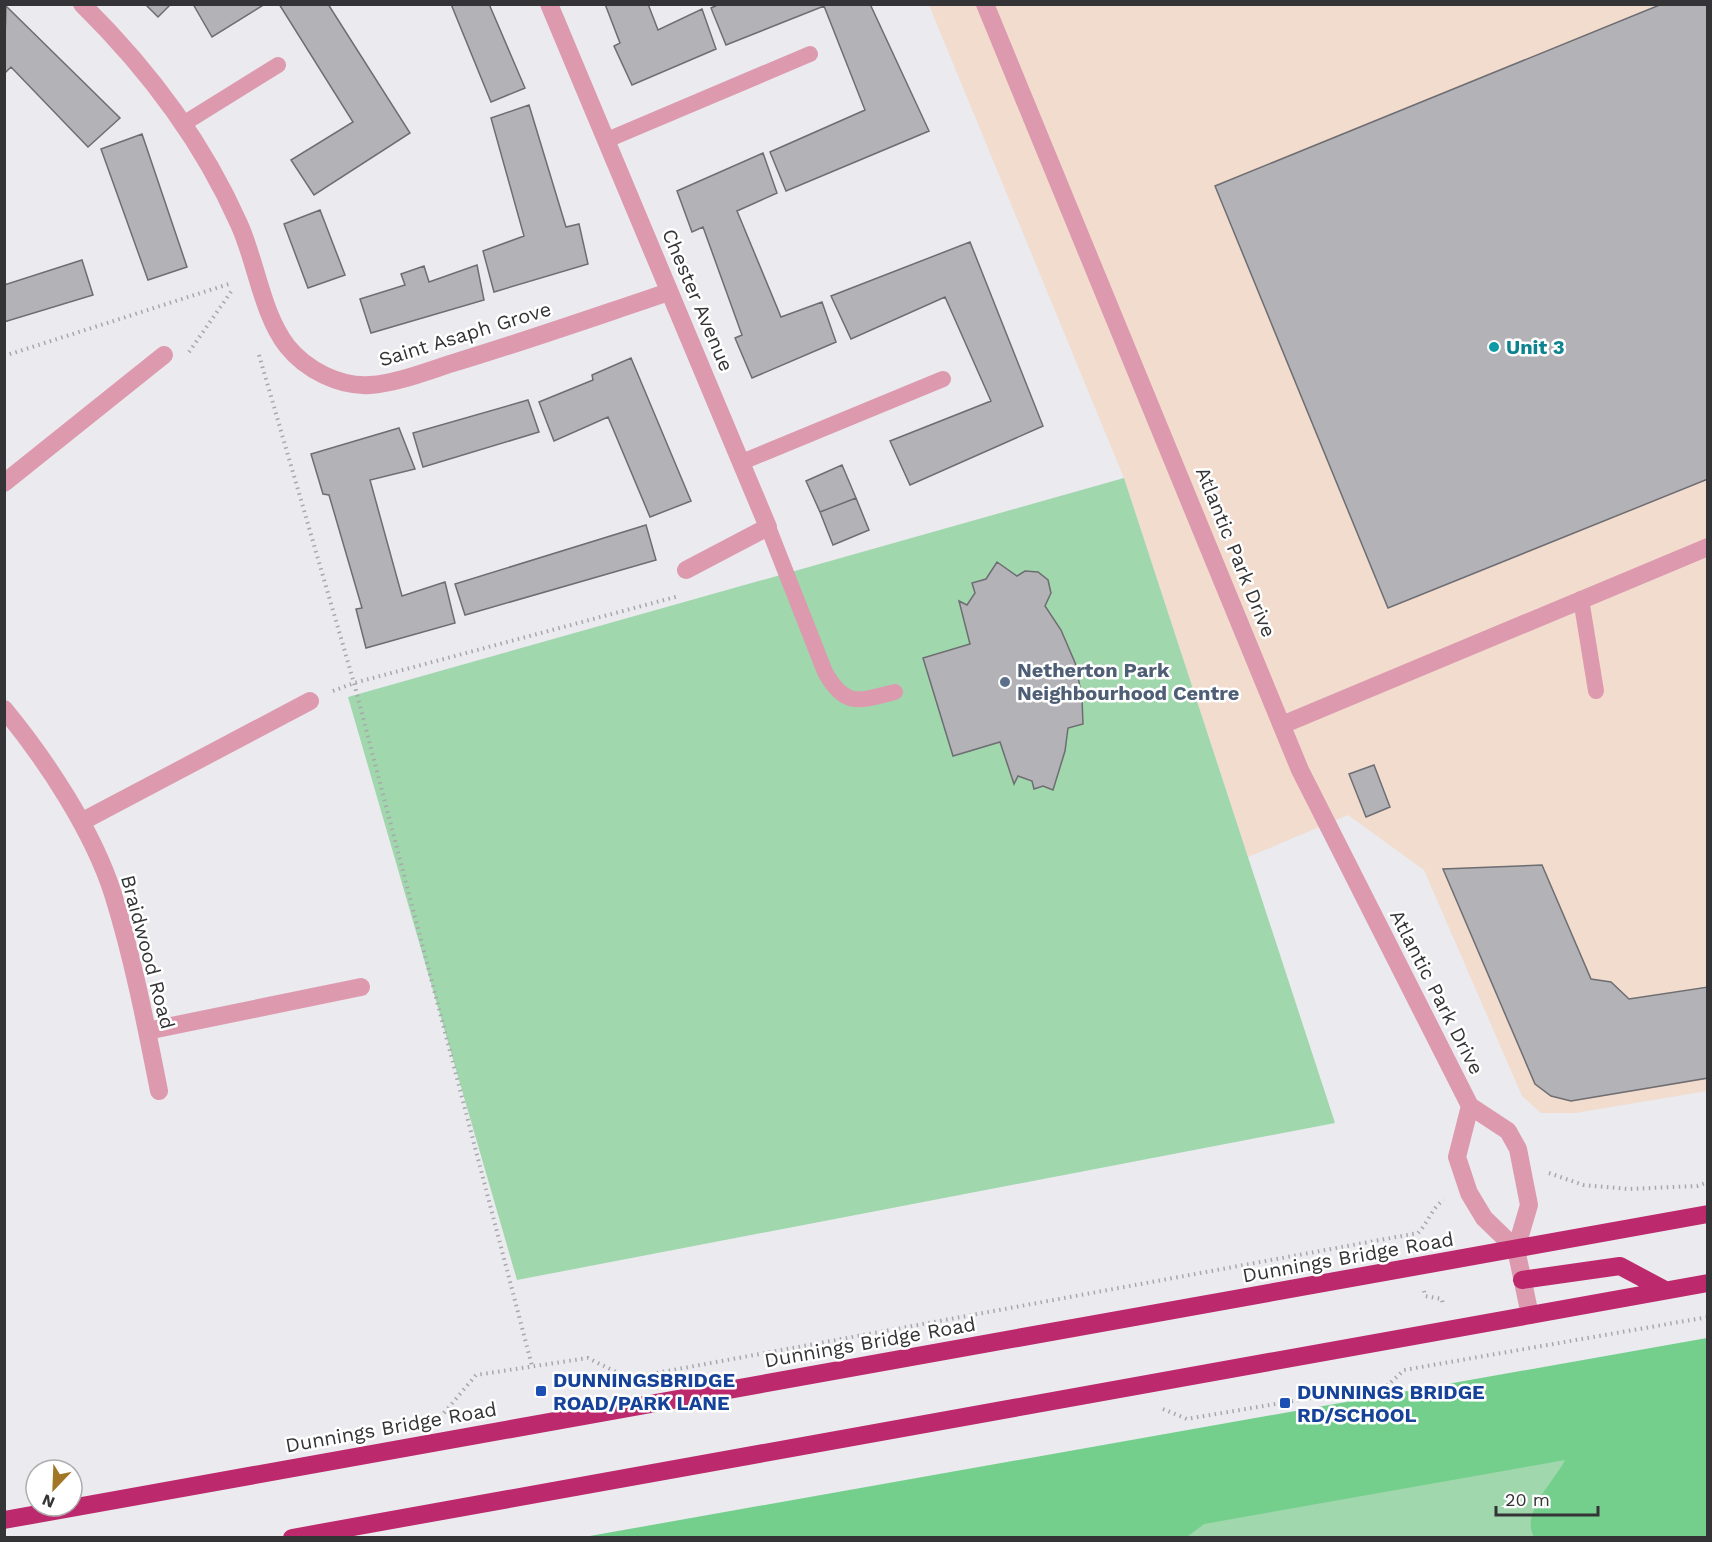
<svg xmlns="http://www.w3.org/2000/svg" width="1712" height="1542" font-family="'Work Sans',sans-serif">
<rect width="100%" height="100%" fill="#eaeaef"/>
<!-- industrial -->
<path fill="#f1dcce" d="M929 5H1707V1091L1575 1113H1541L1522 1096 1424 870 1348 815 1248 857 1124 478Z"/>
<!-- green -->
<path fill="#a0d7ad" d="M1124 478 1335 1123 517 1280 348 697Z
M1707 1350V1537H718Z"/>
<!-- forest -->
<path fill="#74cf8d" d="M1707 1338V1537H1534C1520 1512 1555 1481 1565 1460L1204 1524 1187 1537H584Z"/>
<!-- building -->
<path fill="#b3b2b7" stroke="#6e6d72" stroke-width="1.5" d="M145 4H171L158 17Z
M193 4H265L212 37Z
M279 4H328L410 133 314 195 291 160 353 122Z
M451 4H489L525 88 491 102Z
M605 4H648L658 30 702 9 716 49 632 85 614 46 620 43Z
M720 4H870L929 131 786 191 770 152 865 110 824 6 726 45 711 8Z
M1662 4H1708V479L1388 608 1215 186Z
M6 6 120 118 88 147 11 67 4 74Z
M529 105 566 227 579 224 588 264 494 292 483 251 524 236 491 118Z
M142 134 187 267 148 280 101 149Z
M763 153 777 193 737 211 781 317 822 302 836 342 752 378 735 338 742 335 703 227 692 232 677 191Z
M320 210 345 275 308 288 284 224Z
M970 242 1043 426 910 485 890 441 991 401 945 297 851 339 831 296Z
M82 260 93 295 4 322V285Z
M477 265 484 300 371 333 360 299 405 285 401 274 424 266 429 282Z
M631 358 691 501 650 517 608 417 554 441 539 402 593 380 592 375Z
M528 400 539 432 423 467 413 433Z
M399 428 415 469 370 480 402 596 445 582 455 623 366 648 356 609 362 608 329 495 323 494 311 454Z
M842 465 856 498 820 512 806 481Z
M856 498 869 530 833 545 820 512Z
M646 525 656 560 465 615 455 584Z
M997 562 1017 576 1025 571 1038 572 1048 580 1051 593 1045 606 1061 630 1076 665 1082 699 1083 724 1068 728 1065 751 1053 790 1043 786 1034 789 1032 781 1018 776 1014 784 1000 742 953 756 923 658 970 644 959 601 967 605 975 593 972 583 986 579Z
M1374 765 1390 807 1366 817 1349 774Z
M1542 865 1591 979 1611 982 1629 999 1708 987V1078L1571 1101 1551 1096 1535 1084 1443 869Z"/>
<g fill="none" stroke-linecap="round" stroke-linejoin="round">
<!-- path -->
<path stroke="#a8a8ac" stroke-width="4" stroke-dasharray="1.5 4.5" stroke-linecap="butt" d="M189 352 233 289
M259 355 354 683 532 1366
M4 356 232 283
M333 691 354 683 679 596
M1549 1173 1583 1185 1629 1189 1697 1186 1708 1182
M1424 1291 1425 1296 1442 1299 1443 1306
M651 1374 1418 1233C1428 1223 1432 1207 1444 1200
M1163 1409 1187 1419 1388 1385 1404 1370 1708 1317
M444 1413 476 1375 588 1358 628 1378"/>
<!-- lane -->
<path stroke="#dd9aaf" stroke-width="16" d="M183 124 278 65
M607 140 810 54
M742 462 943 379
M768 527 825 672C845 708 859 701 895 692
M1581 599 1596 691"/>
<!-- street -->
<path stroke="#dd9aaf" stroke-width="18" d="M82 4C147 68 202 140 239 224 256 261 262 314 287 346 306 370 340 387 370 385 398 383 427 371 453 363 526 341 597 316 669 292
M549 4 768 527 686 570
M985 4 1300 770 1470 1106 1508 1131 1518 1149 1529 1205 1516 1249 1530 1315
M4 483 164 355
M4 709C46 760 93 831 113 894 133 958 146 1025 159 1091
M1282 725 1708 547
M81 822 310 701
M147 1031 361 987
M1470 1106 1457 1157 1469 1193 1484 1218 1516 1249"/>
<!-- highway -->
<path stroke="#bc296c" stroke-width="18" d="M1522 1280 1620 1266 1665 1290
M4 1520 1708 1214
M292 1538 1708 1283"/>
</g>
<!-- markers -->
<circle fill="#0f9aa8" stroke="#fff" stroke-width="2" cx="1494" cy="347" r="6"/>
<circle fill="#5c6f8a" stroke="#fff" stroke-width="2" cx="1005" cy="682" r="6"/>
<g fill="#1a4fb4" stroke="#fff" stroke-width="2">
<rect x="535" y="1385" width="12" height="12" rx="3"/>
<rect x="1279" y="1397" width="12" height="12" rx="3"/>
</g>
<g text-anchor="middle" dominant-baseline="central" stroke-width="5" stroke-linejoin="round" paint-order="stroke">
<!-- street labels -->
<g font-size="20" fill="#343436" stroke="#fff">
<text transform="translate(698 300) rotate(67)">Chester Avenue</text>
<text transform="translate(465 334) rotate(-17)">Saint Asaph Grove</text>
<text transform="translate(1236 552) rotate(68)">Atlantic Park Drive</text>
<text transform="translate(148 952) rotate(75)">Braidwood Road</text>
<text transform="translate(1437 992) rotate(63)">Atlantic Park Drive</text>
<text transform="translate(1348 1257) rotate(-10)">Dunnings Bridge Road</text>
<text transform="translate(870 1342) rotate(-10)">Dunnings Bridge Road</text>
<text transform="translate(391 1427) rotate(-10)">Dunnings Bridge Road</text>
</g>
<!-- culture labels -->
<g font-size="20" font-weight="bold" fill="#0d838f" stroke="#fff" text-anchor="start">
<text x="1506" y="347">Unit 3</text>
</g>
<!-- service labels -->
<g font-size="20" font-weight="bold" fill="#4e5e75" stroke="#fff" text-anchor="start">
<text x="1017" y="670">Netherton Park<tspan x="1017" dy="23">Neighbourhood Centre</tspan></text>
</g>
<!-- transit labels -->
<g font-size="20" font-weight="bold" fill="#164399" stroke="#fff" text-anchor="start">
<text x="553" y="1380">DUNNINGSBRIDGE<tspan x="553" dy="23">ROAD/PARK LANE</tspan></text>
<text x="1297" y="1392">DUNNINGS BRIDGE<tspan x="1297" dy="23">RD/SCHOOL</tspan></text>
</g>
</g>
<!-- border -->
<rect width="1712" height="1542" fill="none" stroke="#343436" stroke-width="12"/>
<!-- north arrow -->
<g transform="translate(54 1488) rotate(203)"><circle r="28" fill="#ffffff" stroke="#aeaeaf" stroke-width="1.5"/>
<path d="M0-4.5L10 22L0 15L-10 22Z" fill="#a27627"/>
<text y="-9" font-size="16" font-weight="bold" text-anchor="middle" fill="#343436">N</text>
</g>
<!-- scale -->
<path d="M1496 1506v9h102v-9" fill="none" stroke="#343436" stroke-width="3"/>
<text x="1505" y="1506" font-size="18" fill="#343436" stroke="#ffffff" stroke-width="4.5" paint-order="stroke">20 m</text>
</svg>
